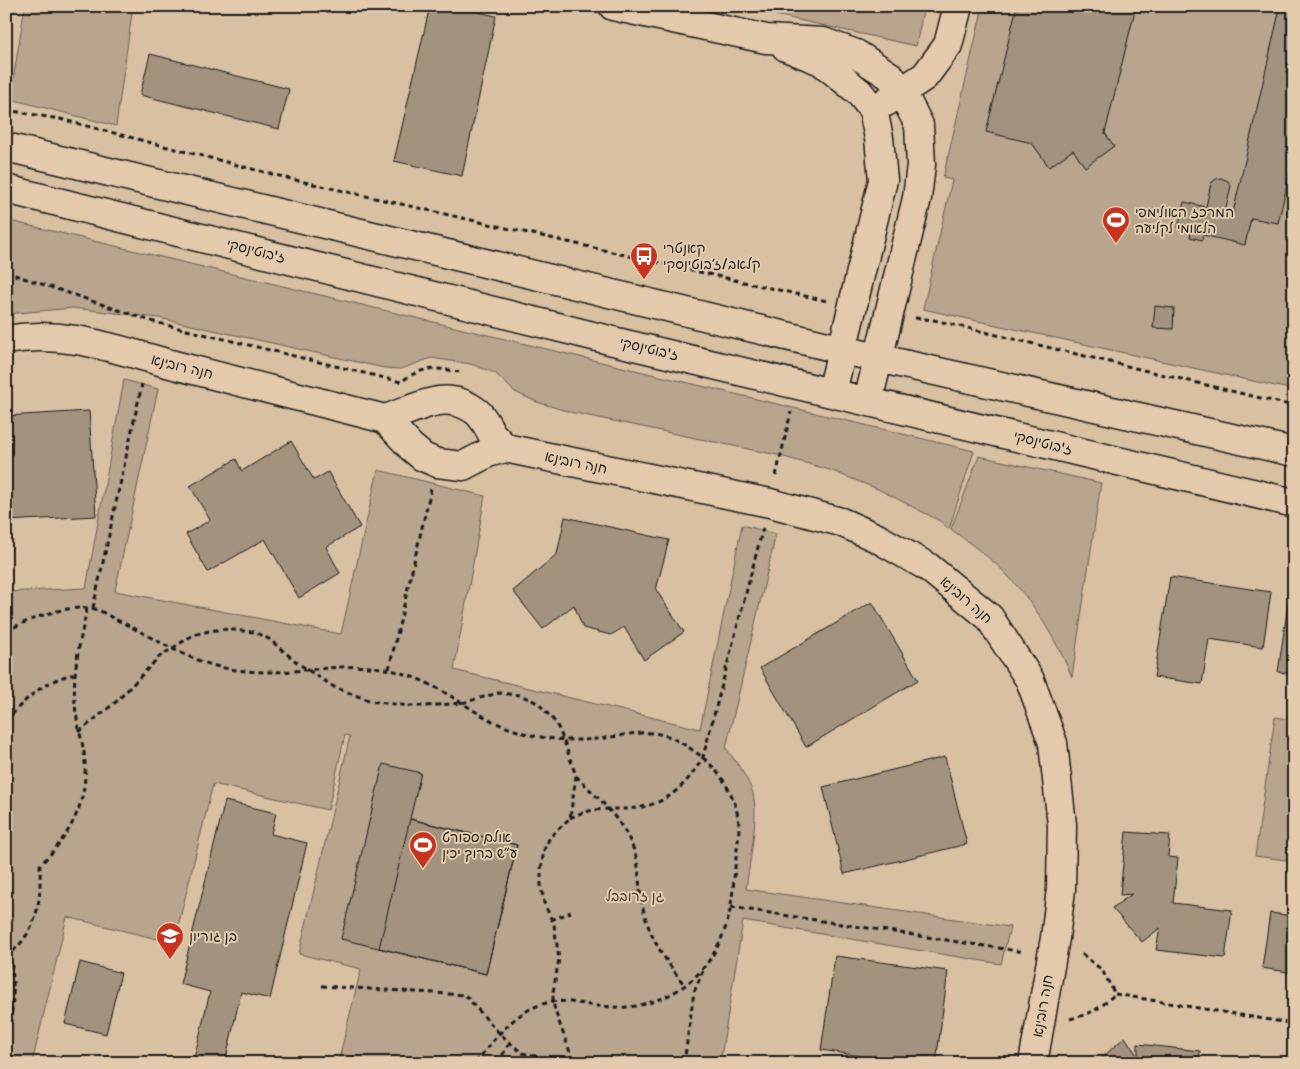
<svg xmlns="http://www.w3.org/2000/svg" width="1300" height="1069" font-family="'Balsamiq Sans','Playpen Sans Hebrew',sans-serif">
<rect width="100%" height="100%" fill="#d8c0a3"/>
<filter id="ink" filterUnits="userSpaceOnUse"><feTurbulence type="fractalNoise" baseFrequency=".02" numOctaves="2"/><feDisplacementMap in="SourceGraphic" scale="10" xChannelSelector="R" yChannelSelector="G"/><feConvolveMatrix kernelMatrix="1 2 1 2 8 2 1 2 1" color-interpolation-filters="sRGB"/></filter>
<g filter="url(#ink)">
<!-- green -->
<path fill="#b9a48d" stroke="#6a6054" d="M25 6H133L116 126 10 99Z
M735 6H924L916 46Z
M983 6H1294V390L923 309 952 180 943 178Z
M6 220 974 451 949 529 940 521 880 490 830 470 777 455 570 412 537 402 515 392 495 373 471 364 431 358 401 369 384 368 159 318 73 308 6 314Z
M124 380 158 389 115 591 341 634 378 470 485 496 454 670 700 729 742 525 776 534 726 748C735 761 745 773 751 788 761 809 749 864 746 889L1010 927 1001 964 743 921 720 1063H338L361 969 299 954 350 736 345 735 328 810 213 784 174 943 67 917 32 1063H6V592L86 588Z
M979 456 1101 483 1072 677C1054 635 1031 597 997 565 982 552 967 541 951 529Z
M1275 717 1294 720V861L1255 856Z"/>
<!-- building -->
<path fill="#a3927e" stroke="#1c1c1c" d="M430 6H452L496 16 462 176 394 161Z
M1017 6H1136L1105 133 1114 146 1085 167 1073 150 1049 167 1032 143 986 132Z
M1280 8 1294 11V156L1278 223 1251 218 1245 245 1203 235 1202 240 1190 237 1191 232 1178 229 1184 202 1206 207 1211 183 1216 179 1221 178 1228 181 1231 186 1225 212 1233 213Z
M150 54 289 89 279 129 140 95Z
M1155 306 1174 308 1173 329 1153 328Z
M89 411 96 516 6 521V416Z
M291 441 314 480 328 472 360 527 326 547 340 573 299 598 265 539 208 572 186 534 210 520 190 486 236 459 242 471Z
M565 517 669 540 656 590 684 632 644 660 624 627 611 635 583 628 574 605 543 629 513 591 557 554Z
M1170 577 1271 592 1263 647 1209 639 1202 684 1154 677Z
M1290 591 1294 592V674L1278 672Z
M872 602 918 680 806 747 760 668Z
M945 757 967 844 844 874 823 787Z
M383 764 421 773 410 819 517 845 486 974 341 939Z
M225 801 276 813 271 834 307 843 270 999 241 992 225 1063H193L210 992 180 984Z
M410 819 517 845 486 974 379 948Z
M1126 832 1170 835 1168 857 1178 858 1173 903 1232 910 1225 958 1156 950 1160 928 1142 942 1112 908 1132 894 1120 895Z
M1270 913 1294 916V973L1262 968Z
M835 956 948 971 936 1063H909L821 1050Z
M80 962 121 973 106 1034 65 1024Z
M1125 1037 1138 1057V1044L1200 1051 1199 1063H1096Z
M1243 1059 1273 1063H1243Z"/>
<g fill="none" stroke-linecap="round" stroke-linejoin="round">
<!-- minor casing -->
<g stroke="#1c1c1c" stroke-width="31">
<path id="minor" d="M613 6 766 39 823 42 856 54 890 76 902 92 919 125 921 165 917 198 868 401
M786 47 821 61 859 92 873 110 879 138 883 180 832 392
M886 102 925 76 948 45 958 6
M6 340C69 329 119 351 178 366 247 384 316 401 385 419L411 447 423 457 437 463 463 466 488 453 505 448 770 503 841 522 877 538 928 567 989 617 1030 680 1053 743 1062 825 1061 889 1055 938 1033 1063
M385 419C417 409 445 387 477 412 484 418 487 426 492 434 496 439 501 443 505 448"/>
</g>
<!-- major casing -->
<g stroke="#1c1c1c" stroke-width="31">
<path id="major" d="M6 147 877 358 1294 452
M6 189 613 341 1294 503"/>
</g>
<!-- path -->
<path stroke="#1c1c1c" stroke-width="3" stroke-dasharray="5 4" stroke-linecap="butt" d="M6 110 60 119 291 179 827 301
M6 272 154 322 401 382C420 367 435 367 459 372
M915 318 934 320 1294 406
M776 476 791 412
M93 608 142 384
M6 631C31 619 60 606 89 608 98 608 108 616 117 620 145 633 171 650 200 661 237 675 277 673 316 669 340 667 366 664 390 670 413 675 437 687 457 700 464 704 471 709 478 713 496 724 515 731 535 736 556 740 576 741 597 739 618 737 642 729 664 735 677 739 690 748 701 756 722 773 737 798 739 825 739 839 736 854 735 868 733 888 732 909 725 929 710 971 681 997 636 1006 625 1008 612 1007 599 1006 584 1005 565 999 550 1002 516 1009 496 1037 475 1063
M389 669 431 489
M6 722C23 700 47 678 76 674
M79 732 117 701 159 657 193 635 209 631 223 629 254 632 269 639 299 664 334 687 371 701 409 706H427L462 703 498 693 520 695 538 703 556 723 564 741 576 776 570 818 550 837 544 850 541 869V886L544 903 554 925 559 959 553 992V1001L555 1011 574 1063
M576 776C597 797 622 819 633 848 640 864 638 880 641 897 647 936 662 955 685 986
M570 818C587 809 600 809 619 809 659 810 684 791 703 757L763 528
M731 907 1024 952
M551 920 571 912
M6 946C18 976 13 1012 6 1043
M1082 954 1102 970 1115 994
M6 957C38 932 41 904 40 865 73 833 90 798 84 752 81 736 76 719 75 703 72 671 81 638 87 608
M322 986 465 995 499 1033 522 1053 564 1063
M1115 994 1294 1024
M1070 1019C1093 1013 1098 1010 1115 994
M498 1063 510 1042
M684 1063 694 992 703 971"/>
<!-- minor -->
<use href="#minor" stroke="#e4caac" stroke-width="28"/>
<!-- major -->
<use href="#major" stroke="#e4caac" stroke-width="28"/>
</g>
</g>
<!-- icons -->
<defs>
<g id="stadium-pin" transform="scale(1.4375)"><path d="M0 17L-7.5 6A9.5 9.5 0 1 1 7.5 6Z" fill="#c8321e" stroke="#e4caac"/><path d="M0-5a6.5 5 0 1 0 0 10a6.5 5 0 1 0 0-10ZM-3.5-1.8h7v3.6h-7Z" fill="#fff"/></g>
<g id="bus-pin" transform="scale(1.4375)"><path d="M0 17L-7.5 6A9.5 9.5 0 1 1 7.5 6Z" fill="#c8321e" stroke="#e4caac"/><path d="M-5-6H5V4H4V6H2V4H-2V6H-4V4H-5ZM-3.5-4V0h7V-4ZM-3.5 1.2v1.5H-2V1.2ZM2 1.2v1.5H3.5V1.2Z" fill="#fff"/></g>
<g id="school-pin" transform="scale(1.4375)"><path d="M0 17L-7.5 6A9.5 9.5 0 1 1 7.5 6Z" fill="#c8321e" stroke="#e4caac"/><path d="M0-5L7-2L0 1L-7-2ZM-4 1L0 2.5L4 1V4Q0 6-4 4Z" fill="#fff"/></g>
</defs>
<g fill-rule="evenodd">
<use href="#stadium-pin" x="1116" y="220"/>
<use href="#bus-pin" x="644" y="256"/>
<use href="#stadium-pin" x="423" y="845"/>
<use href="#school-pin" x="170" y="936"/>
</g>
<g text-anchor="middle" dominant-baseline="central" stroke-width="4" stroke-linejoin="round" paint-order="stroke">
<!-- poi labels -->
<g font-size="14" fill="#1c1c1c" stroke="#e4caac" text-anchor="start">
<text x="1135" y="212">המרכז האולימפי<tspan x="1135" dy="16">הלאומי לקליעה</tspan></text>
<text x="663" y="248">קאנטרי<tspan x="663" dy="16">קלאב/ז׳בוטינסקי</tspan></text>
<text x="442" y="837">אולם ספורט<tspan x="442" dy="16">ע״ש ברוך יכין</tspan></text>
<text x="189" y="936">בן גוריון</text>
</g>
<!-- street labels -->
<g font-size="14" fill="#1c1c1c" stroke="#e4caac">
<text transform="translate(256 251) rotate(14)">ז'בוטינסקי</text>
<text transform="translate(649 349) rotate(13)">ז'בוטינסקי</text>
<text transform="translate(182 367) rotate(14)">חנה רובינא</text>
<text transform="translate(1043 443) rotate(14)">ז'בוטינסקי</text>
<text transform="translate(576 463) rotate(12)">חנה רובינא</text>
<text transform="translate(966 600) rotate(41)">חנה רובינא</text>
<text transform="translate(1043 1006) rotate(-80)">חנה רובינא</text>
</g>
<!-- park labels -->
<g font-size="14" fill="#433e38" stroke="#e4caac">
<text x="635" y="896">גן זרובבל</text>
</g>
</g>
<!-- margin -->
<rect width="1300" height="1069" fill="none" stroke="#e4caac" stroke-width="25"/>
<rect x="12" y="12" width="1275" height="1044" fill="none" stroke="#1c1c1c" stroke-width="2" filter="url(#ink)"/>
</svg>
